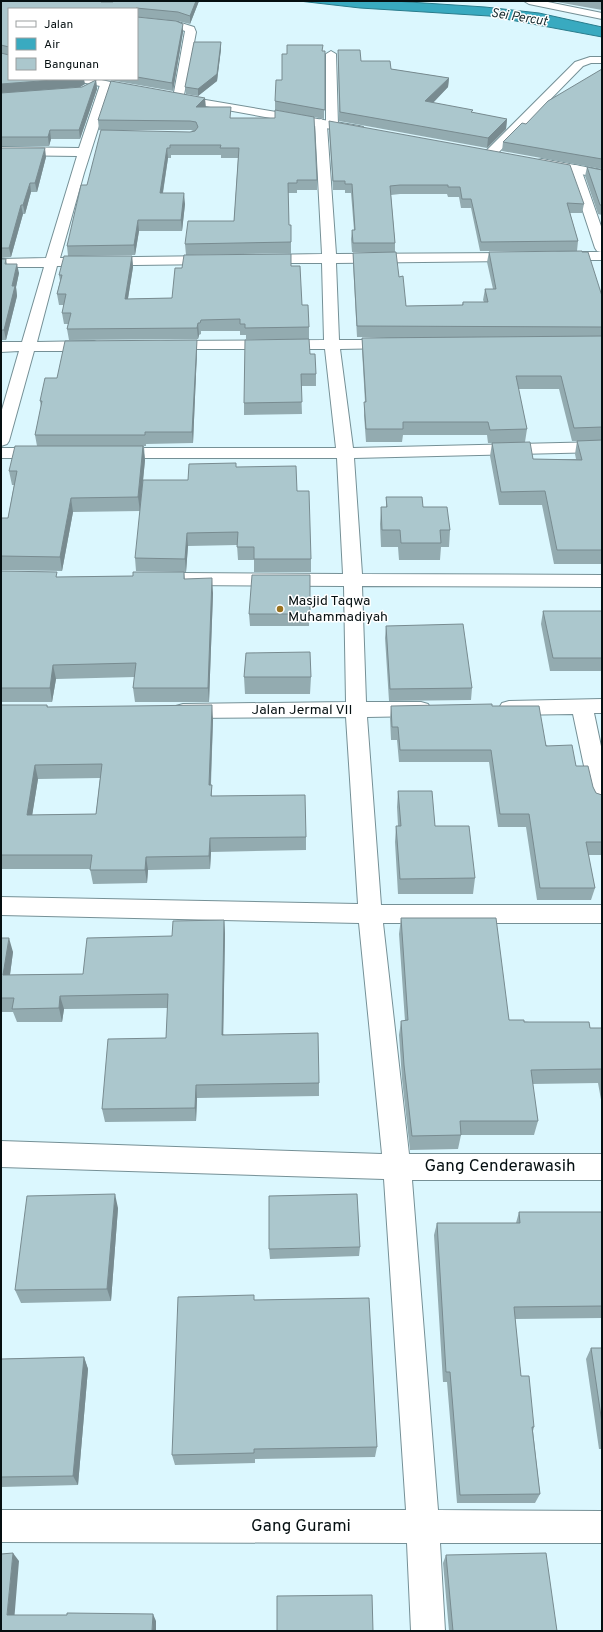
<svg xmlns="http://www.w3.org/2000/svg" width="603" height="1632" font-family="Overpass,sans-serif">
<rect width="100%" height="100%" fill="#dbf7fe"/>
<!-- water -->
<path fill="#39aac0" stroke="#297c8c" d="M299 1H394L485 7 539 13 602 27V37L489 16 360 8Z"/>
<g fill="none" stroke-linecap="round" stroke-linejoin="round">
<!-- minor casing -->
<g stroke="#759096" stroke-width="2">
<path id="minor" d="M524 1H543L602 13V19L529 4Z
M137 18 178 22 194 27 196 32 183 100H175L173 98 185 31 177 28 137 24Z
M331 51 336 54 338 125 336 127 332 129 327 126 336 254 519 253 524 254 526 257 524 260 519 261 336 263 339 340H392L397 341 399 344 397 347 392 348 340 349 353 448 602 442V452L354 458 362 574 602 575V587L362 586 366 702H421L428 704 431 709 428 714 421 716 367 717 381 905H602V923H383L409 1154H602V1180H412L438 1510 602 1511V1543H440L445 1631H411L407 1543 1 1542V1510H406L384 1179 1 1167V1141L382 1154 359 923 1 915V897L358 904 346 717 183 718 176 716 173 711 176 706 183 704 346 702 344 586 182 585 175 583 173 579 175 575 182 573 343 574 337 458H115L109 457 107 453 109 449 115 448H336L325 349H166L161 348 159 345 161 342 166 341 324 340 322 263H261L256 262 254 259 256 256 261 255 322 254 315 123 317 121 321 119 326 122V54Z
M590 57H602V63H591L583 66 494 157H486L484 154 486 151 575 62Z
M106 82 112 85 84 173 60 258 213 256 218 257 220 260 218 263 213 264 57 266 37 342 94 341 99 343 102 346 99 349 94 351H34L9 441 7 444 1 446V413L19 351 1 352V342H22L44 267H1V259L46 258 77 156 1 155V147L79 148 100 85Z
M575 165 579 166 581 169 602 229V260H559L554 259 552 256 554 253 559 252H601L597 251 595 248 569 169 571 166Z
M1 448H43L49 449 51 453 49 457 43 458H1Z
M602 699V713H594L602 751V807L594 805 591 799 573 714 509 715 502 713 499 708 502 703 509 701Z"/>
</g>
<!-- major casing -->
<g stroke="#759096" stroke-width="2">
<path id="major" d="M75 79H97L142 89 144 91 138 94 81 82Z
M176 95 359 126 363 127 365 130 363 133 359 134 172 100 170 98 172 96Z
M542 159 602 170V178L538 166 536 163 538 160Z"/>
</g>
<!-- minor -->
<use href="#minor" fill="#fff" fill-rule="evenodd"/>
<!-- major -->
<use href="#major" fill="#fff" fill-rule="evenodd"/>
</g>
<!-- wall -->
<path fill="#93abb0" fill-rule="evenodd" d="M1 1H105L104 2H113V1H199L190 24 178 21 137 17V9H9L85 84 80 87 17 92 82 87 96 80 97 89 80 139H51L49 146H1Z
M551 1H602V10Z
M137 17 183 32 173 91 104 79H137Z
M221 49 217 81 198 96 186 94 185 87Z
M338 50 361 61 391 69 449 78 448 87 433 103 473 113 507 119 506 129 487 148 339 121Z
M325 51 324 119 275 110V101L282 80 287 54Z
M602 69V169L502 151 503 142 526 124Z
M205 98V107L231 118 317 180V190H297V193H288L289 225H291V253L186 255 185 244 234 221 238 158H221V155H171V158H168L163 193 185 204 182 231H139L135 255 80 256H132L133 267 128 299 172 298 291 266 302 305 309 327V339H246V335H240V331H201V334L199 335 198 339 69 340 67 329 68 324H64L62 313 64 305H59L57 294 60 281 59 275 68 256 67 246 87 185 190 132 193 131 191 130H99L98 120Z
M329 121 584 204 582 213H570L578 241 577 251H480L471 208H461L459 197H448L447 194H400L391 195 395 243V252H352L351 239 352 230H354L351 193H345V190H333L329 130Z
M1 148 46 157 37 192H31L25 214H23L11 257 1 258Z
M587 167 602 170V215L598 214 585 176Z
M489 252 602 296V564H554L542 505H499L490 456 492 443H488L487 435H403L402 442H366L364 415 365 402 362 350V338L389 337H357L353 263V253L399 277 406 306 462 305 463 302H484L483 300 485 289H493L487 262ZM518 389H559L572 441H577L575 454 576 459H533L525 442 527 429Z
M1 259H6L7 264 19 273 16 287 17 296 6 340H1Z
M197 351 193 443 146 444V446H144L145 460 140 511 73 512 62 571 1 570V518H8L14 485H12L9 471 37 446 35 435 41 407 40 401 57 378Z
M310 354 316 374V386H301L302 414 244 415V403Z
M236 467 297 491 311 559V572H254V560H238L237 545 188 546 186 572 136 571 135 558 188 480Z
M386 497 423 507 450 530 449 547H441L440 560H399L398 547H381L380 524 381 507H386Z
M1 571 58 577 133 576 184 572 185 579 213 593 209 702H135L133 688 135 677 56 679 52 702H1Z
M310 575 309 626H250L249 614Z
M543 611H602V671H550L541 624Z
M386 626 472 688 471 700 389 701 385 638Z
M244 677H311L310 694H245Z
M1 705H47L48 707 213 719 211 785H212V796L306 837V850L211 852 210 869 148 870 147 883 93 884 90 869H1ZM100 778 96 814 32 815 38 779Z
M391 706H492L576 766 593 787 596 793 602 795V855H588L595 888 591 900H537L526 827H498L489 762H399L397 740H391L390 718Z
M398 791 435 826 475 878 473 894H398L395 842 396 826H398L397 807Z
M401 918 509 1020 590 1028H602V1105L598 1083 532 1084 538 1121 534 1135H461L458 1149 410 1150 402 1079 399 1035 401 1021H405L399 934Z
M224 920 225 934 223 1034 319 1083V1096L197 1098 196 1121 105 1122 102 1109 166 1038 168 1008 64 1009 62 1022H17L13 1012H1V938L13 952 10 975 83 974 172 936Z
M118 1208 111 1301 21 1303 15 1290Z
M519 1212H602V1318L515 1319 521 1376 534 1427 533 1431 540 1494 535 1503H457L447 1382H443L434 1235 437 1223H516Z
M360 1247 359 1256 270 1259 269 1249Z
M255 1300 377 1447 375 1457 255 1459V1463L175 1465 172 1455Z
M591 1348H602V1449H599L586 1359Z
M84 1357 88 1369 78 1485 1 1487V1359Z
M446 1555 557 1631H449L443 1563Z"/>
<!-- shaded-wall -->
<path fill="#788b90" d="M196 1H199L190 24V16Z
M183 24V32L173 91 172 83Z
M221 42V49L217 81 198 96V89Z
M449 78 448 87 425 111V101Z
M66 79H84L85 84 80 87 1 93V84Z
M96 80 97 89 80 139 79 130Z
M205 98 206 108 196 107Z
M507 119 506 129 487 148 488 138Z
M50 130 51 139 49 146 48 137Z
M45 148 46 157 37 192 35 183Z
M167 148 168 158 161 204 160 193Z
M30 183 31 192 25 214 23 205Z
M184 193 185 204 182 231 181 220Z
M21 205 23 214 11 257 9 248Z
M138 220 139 231 135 255 134 245Z
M132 256 133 267 126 310 125 299Z
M17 264 19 273 16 287 17 296 6 340 4 330 12 286Z
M198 323 199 335 198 339 197 328Z
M197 340V351L193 443 192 432Z
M143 446 145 460 140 511 138 497Z
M71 498 73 512 62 571 60 557Z
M187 533 188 546 186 572 185 559Z
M212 578 213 593 209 702 208 688Z
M53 665 56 679 52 702 50 688Z
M212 705 213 719 210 799 209 785Z
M35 765 38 779 30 829 27 815Z
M210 838 211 852 210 869 209 856Z
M146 857 148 870 147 883 145 870Z
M224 920 225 934 223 1048 222 1035Z
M9 938 13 952 8 989 3 975Z
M60 996 64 1009 62 1022 59 1008Z
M196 1085 197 1098 196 1121 195 1108Z
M115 1194 118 1208 111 1301 107 1289Z
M84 1357 88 1369 78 1485 73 1476Z
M13 1553 19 1561 14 1622 7 1615Z
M153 1614 156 1621V1631H152Z"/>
<!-- building -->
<path fill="#abc7cd" stroke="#788b90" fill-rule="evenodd" d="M1 1H101V2H113V1H196L190 16 178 12 136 8V9H9V79H66L1 84V53L9 55V47L1 45Z
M137 17 176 21 183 24 172 83 137 77Z
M194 42H221L217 74 198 89 185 87Z
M287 45H323L322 51H325V110L275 101 276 80H282V54H287Z
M338 50H360L361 61H390L391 69 449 78 425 101 473 110 471 112 507 119 488 138 340 112Z
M602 69V159L503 142 522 123 526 124 548 101Z
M96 80 79 130H50L48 137H1V93L82 87Z
M111 81 205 98 196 107H231L230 118H275V110L314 117 317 180H297V183H288L289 225H291V242L185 244 188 221H234L239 148H220L221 145H170V148H167L160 193H184L181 220H138L134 245 67 246 81 185H87L101 130 190 132 195 131 198 127 196 122 190 121 98 120Z
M329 121 570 165 584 204 567 203 578 241 481 242 471 199H462L460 187H448V185H400L390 186 395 243H353L352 230H355L352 184H345V181H333Z
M1 148H45L35 183H30L23 205H21L9 248H1Z
M587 167 602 170V205H600Z
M582 251V252H588L602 296V327L357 326 353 253 396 252 399 277 403 276 406 306 463 305V302H488L485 289H496L489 252Z
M291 254V266H300L302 305H308L309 327 245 328V324H240V319L201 320 200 323H198L197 328 67 329 71 313H62L66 294H57L62 275H59L64 256H132L125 299 172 298 175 268H182L184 255Z
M1 259H6L5 264H17L12 286H15L4 330H1Z
M602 336V427L574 428 561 376H516L527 429 490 430 488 422H403V429H366L364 402H366L362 338Z
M309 339 310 354H315L316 374H301L302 402 244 403 245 340Z
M197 340 192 432H145V435H35L42 401H40L45 378H57L65 341Z
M602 440V550H557L545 491 501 492 492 443 530 442 533 459 582 460 577 441Z
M15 446H143L138 497 71 498 60 557 1 556V518H8L17 471H9Z
M236 463V467L296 466 297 491H309L311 559H254V547H237L238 532 187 533 185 559 135 558 143 480H188L189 464Z
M386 497H422L423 507H447L450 530H440L441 543H401L400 530H382L381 507H387Z
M1 571 57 572 56 577 133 576V572H184V579L212 578 208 688H133L136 663 53 665 50 688H1Z
M252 575H310V614H249Z
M543 611H602V658H553Z
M463 624 472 688 390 689 386 626Z
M310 652 311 677H244L246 653Z
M492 704V706H539L546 746 572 745 576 766H588L593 787 596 793 602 795V842H586L595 888H540L529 814H500L491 750H400L398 727H392L391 706Z
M1 705H47V707L212 705 209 785H212L211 796 305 795 306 837 210 838 209 856 146 857 145 870H90L92 855H1ZM102 764 96 814 27 815 35 765Z
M398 791H432L435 826H469L475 878 400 879 396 826H401Z
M401 918H496L509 1020H524V1022H589L590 1028H602V1069L531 1070 538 1121H460L461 1135 412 1136 404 1065 401 1021 408 1020Z
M224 920 222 1035 318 1033 319 1083 196 1085 195 1108 102 1109 108 1039 166 1038 168 994 60 996 59 1008 12 1009 14 998H1V938H9L3 975 83 974 87 938 172 936 173 921Z
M115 1194 107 1289 15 1290 27 1196Z
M357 1194 360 1247 269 1249V1196Z
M519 1212H602V1306L514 1307 521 1376H529L534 1427H532L540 1494 460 1495 450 1372H446L437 1223H520Z
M254 1295V1300L369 1298 377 1447 254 1449V1453L172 1455 178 1297Z
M591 1348H602V1423Z
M84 1357 73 1476 1 1477V1359Z
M13 1553 7 1615H67V1613L153 1614 152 1631H1V1554Z
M546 1553 557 1631H453L446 1555Z
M372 1595 373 1631H277V1596Z"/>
<!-- markers -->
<circle fill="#9b7320" stroke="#fff" stroke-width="1.5" cx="280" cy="609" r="4"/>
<g text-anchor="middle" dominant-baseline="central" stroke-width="3" stroke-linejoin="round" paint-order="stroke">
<!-- far-water labels -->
<g font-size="13" font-style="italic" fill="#192d31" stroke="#fff">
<text transform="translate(519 18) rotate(9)">Sei Percut</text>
</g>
<!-- poi labels -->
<g font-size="14" fill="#050f11" stroke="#fff" text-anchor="start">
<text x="288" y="601">Masjid Taqwa<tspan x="288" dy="16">Muhammadiyah</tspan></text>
</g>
<!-- street labels -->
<g font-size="14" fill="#050f11" stroke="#fff">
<text x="302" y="710">Jalan Jermal VII</text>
</g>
<!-- near-street labels -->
<g font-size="17" fill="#050f11" stroke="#fff">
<text x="500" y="1167">Gang Cenderawasih</text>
<text x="301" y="1527">Gang Gurami</text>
</g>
</g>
<!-- border -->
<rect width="603" height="1632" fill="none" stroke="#050f11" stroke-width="4"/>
<!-- legend -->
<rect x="8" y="8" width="130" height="72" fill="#ffffff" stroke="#9b9fa0"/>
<rect x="16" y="21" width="20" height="6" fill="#ffffff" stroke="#9b9fa0"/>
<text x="44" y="28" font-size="12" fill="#050f11">Jalan</text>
<rect x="16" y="38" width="20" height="12" fill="#39aac0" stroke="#9b9fa0"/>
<text x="44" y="48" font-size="12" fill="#050f11">Air</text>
<rect x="16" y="58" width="20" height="12" fill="#abc7cd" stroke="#9b9fa0"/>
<text x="44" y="68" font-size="12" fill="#050f11">Bangunan</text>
</svg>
